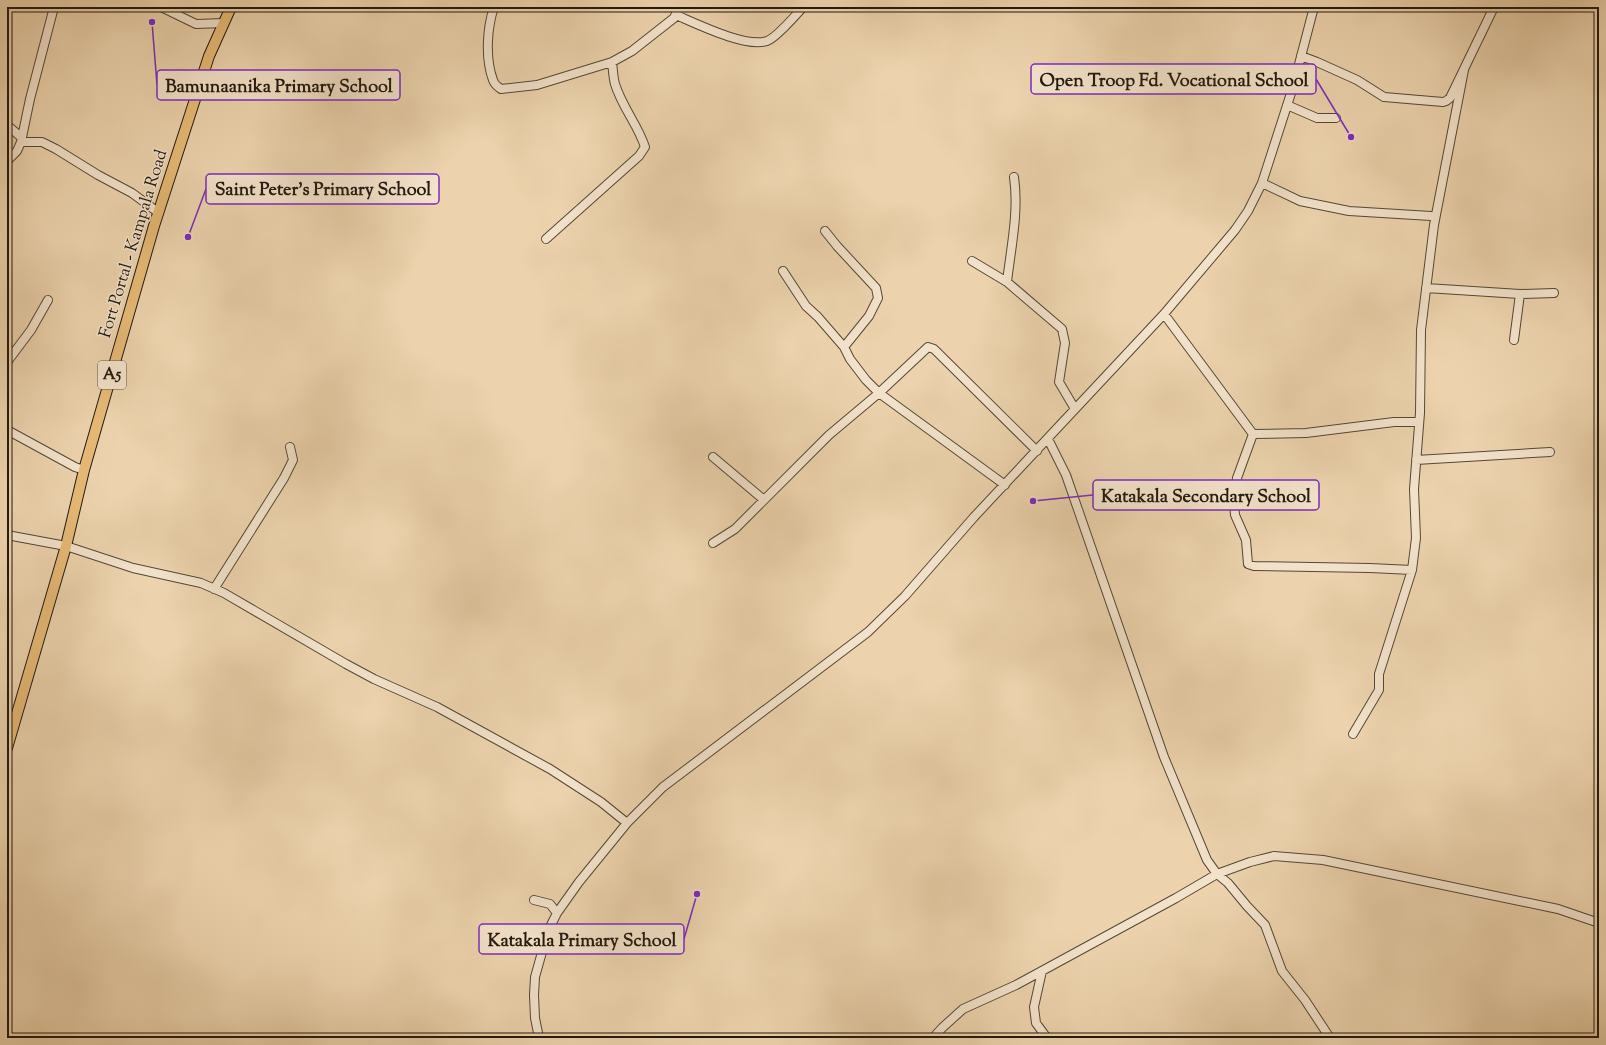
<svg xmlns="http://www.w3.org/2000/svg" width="1606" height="1045" font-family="'Sorts Mill Goudy',serif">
<rect width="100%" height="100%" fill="#ecd3ad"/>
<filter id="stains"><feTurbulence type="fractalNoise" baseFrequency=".005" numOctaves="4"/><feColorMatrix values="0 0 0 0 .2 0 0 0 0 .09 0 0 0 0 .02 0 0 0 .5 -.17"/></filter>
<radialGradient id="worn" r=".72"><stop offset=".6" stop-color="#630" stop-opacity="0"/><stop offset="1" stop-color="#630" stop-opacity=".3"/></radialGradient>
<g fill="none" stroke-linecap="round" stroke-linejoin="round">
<!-- minor casing -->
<g stroke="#544836" stroke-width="10">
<path id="minor" d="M161 7 196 24 224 23
M494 7C487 28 485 58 493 80 494 83 498 87 501 89L537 85 612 62 632 51 674 18 679 7
M676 15C697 24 746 48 767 41 776 38 796 15 803 7
M1301 56 1317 62 1357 80 1384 97 1443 102 1446 101 1450 98 1494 7
M1287 105 1317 118H1336
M7 125 22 138
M21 142H42L56 149 98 175 132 193 159 213
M7 161 17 151 21 142 30 99 54 7
M1262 183 1300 201 1349 211 1431 216
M825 231 837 246 876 288 878 298 869 316 844 347
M546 239 639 156 645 147C638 125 622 107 615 84 613 77 613 69 612 62
M972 261 1007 282 1062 329 1065 343 1059 382 1075 409
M783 271 806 306 818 317 844 347 850 359 866 380 879 393 1005 485
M1007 282C1011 247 1019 212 1014 177
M1426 288 1520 294 1514 340
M1520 294 1554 293
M1164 314 1253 434 1306 433 1394 422H1419
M7 362 31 330 48 300
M7 430 75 467 84 470
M1253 434 1237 478 1234 502 1235 515 1246 540 1248 564 1254 566 1370 568 1412 570
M1048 439 1066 475 1164 757 1207 860 1217 874 1250 862 1274 856 1323 860 1558 909 1599 923
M713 457 764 500
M1416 460 1550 452
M7 535 66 546 133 568 201 583 224 593 346 664 374 679 437 707 550 769 601 802 627 823
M713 543 735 529 829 435 879 393 928 347 934 349 1037 451
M214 589 284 478 293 460 290 447
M1353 734 1379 690V674L1412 570 1416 538 1414 489 1420 413 1421 330 1434 225 1464 70
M534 900 550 904 557 913
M1042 971 1034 1007 1036 1023 1047 1038
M539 1038 535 1018 534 995 535 977 548 931 557 913 579 882 627 823 663 787 868 632 905 596 974 517 1164 314 1235 230 1248 211 1262 183 1293 87 1314 7
M933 1038 942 1028 963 1009 1016 985 1176 898 1217 874 1228 883 1247 906 1265 925 1282 971 1305 1000 1330 1038"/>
</g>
<!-- major casing -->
<g stroke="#22190f" stroke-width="12">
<path id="major" d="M7 748 66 546 84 470 154 226 209 56 231 7"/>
</g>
<!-- minor -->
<use href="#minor" stroke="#f3e2ca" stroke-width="8"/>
<!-- major -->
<use href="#major" stroke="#e6ba76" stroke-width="10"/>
</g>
<g text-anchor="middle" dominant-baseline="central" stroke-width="3" stroke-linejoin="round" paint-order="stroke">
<!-- shield labels -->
<rect fill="#f3e2ca" stroke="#615547" stroke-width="1" x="98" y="361" width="28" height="28" rx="3"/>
<g font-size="16" font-weight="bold" fill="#22190f">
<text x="112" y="375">A5</text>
</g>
<!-- street labels -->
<g font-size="17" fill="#22190f" stroke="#f3e2ca">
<text transform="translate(134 244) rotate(-73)">Fort Portal - Kampala Road</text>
</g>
</g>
<!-- callouts -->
<path fill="none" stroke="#7b2cbf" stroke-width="1.5" d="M1351 137L1316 79M152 22L157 85M188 237L206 189M1033 501L1093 495M697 894L684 939"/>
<g fill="#7b2cbf" stroke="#f3e2ca" stroke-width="1.5">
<circle cx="1351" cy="137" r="4"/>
<circle cx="152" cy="22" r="4"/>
<circle cx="188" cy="237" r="4"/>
<circle cx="1033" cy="501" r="4"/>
<circle cx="697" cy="894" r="4"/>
</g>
<g fill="#f3e2ca" stroke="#7b2cbf" stroke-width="1.5">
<rect x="1031" y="64" width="285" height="30" rx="4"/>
<rect x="157" y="70" width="243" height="30" rx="4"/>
<rect x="206" y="174" width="233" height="30" rx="4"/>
<rect x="1093" y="480" width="226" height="30" rx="4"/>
<rect x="479" y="924" width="205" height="30" rx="4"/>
</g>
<g font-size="18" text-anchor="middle" font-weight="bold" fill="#22190f">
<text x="1174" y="86">Open Troop Fd. Vocational School</text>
<text x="279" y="92">Bamunaanika Primary School</text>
<text x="323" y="195">Saint Peter's Primary School</text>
<text x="1206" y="502">Katakala Secondary School</text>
<text x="582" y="946">Katakala Primary School</text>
</g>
<!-- margin -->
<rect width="1606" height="1045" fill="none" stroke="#ecd3ad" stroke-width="24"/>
<rect x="8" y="8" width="1590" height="1029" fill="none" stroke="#22190f" stroke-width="2"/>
<rect x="12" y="12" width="1582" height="1021" fill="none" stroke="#22190f"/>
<rect width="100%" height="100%" filter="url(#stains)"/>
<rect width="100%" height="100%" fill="url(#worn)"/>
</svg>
